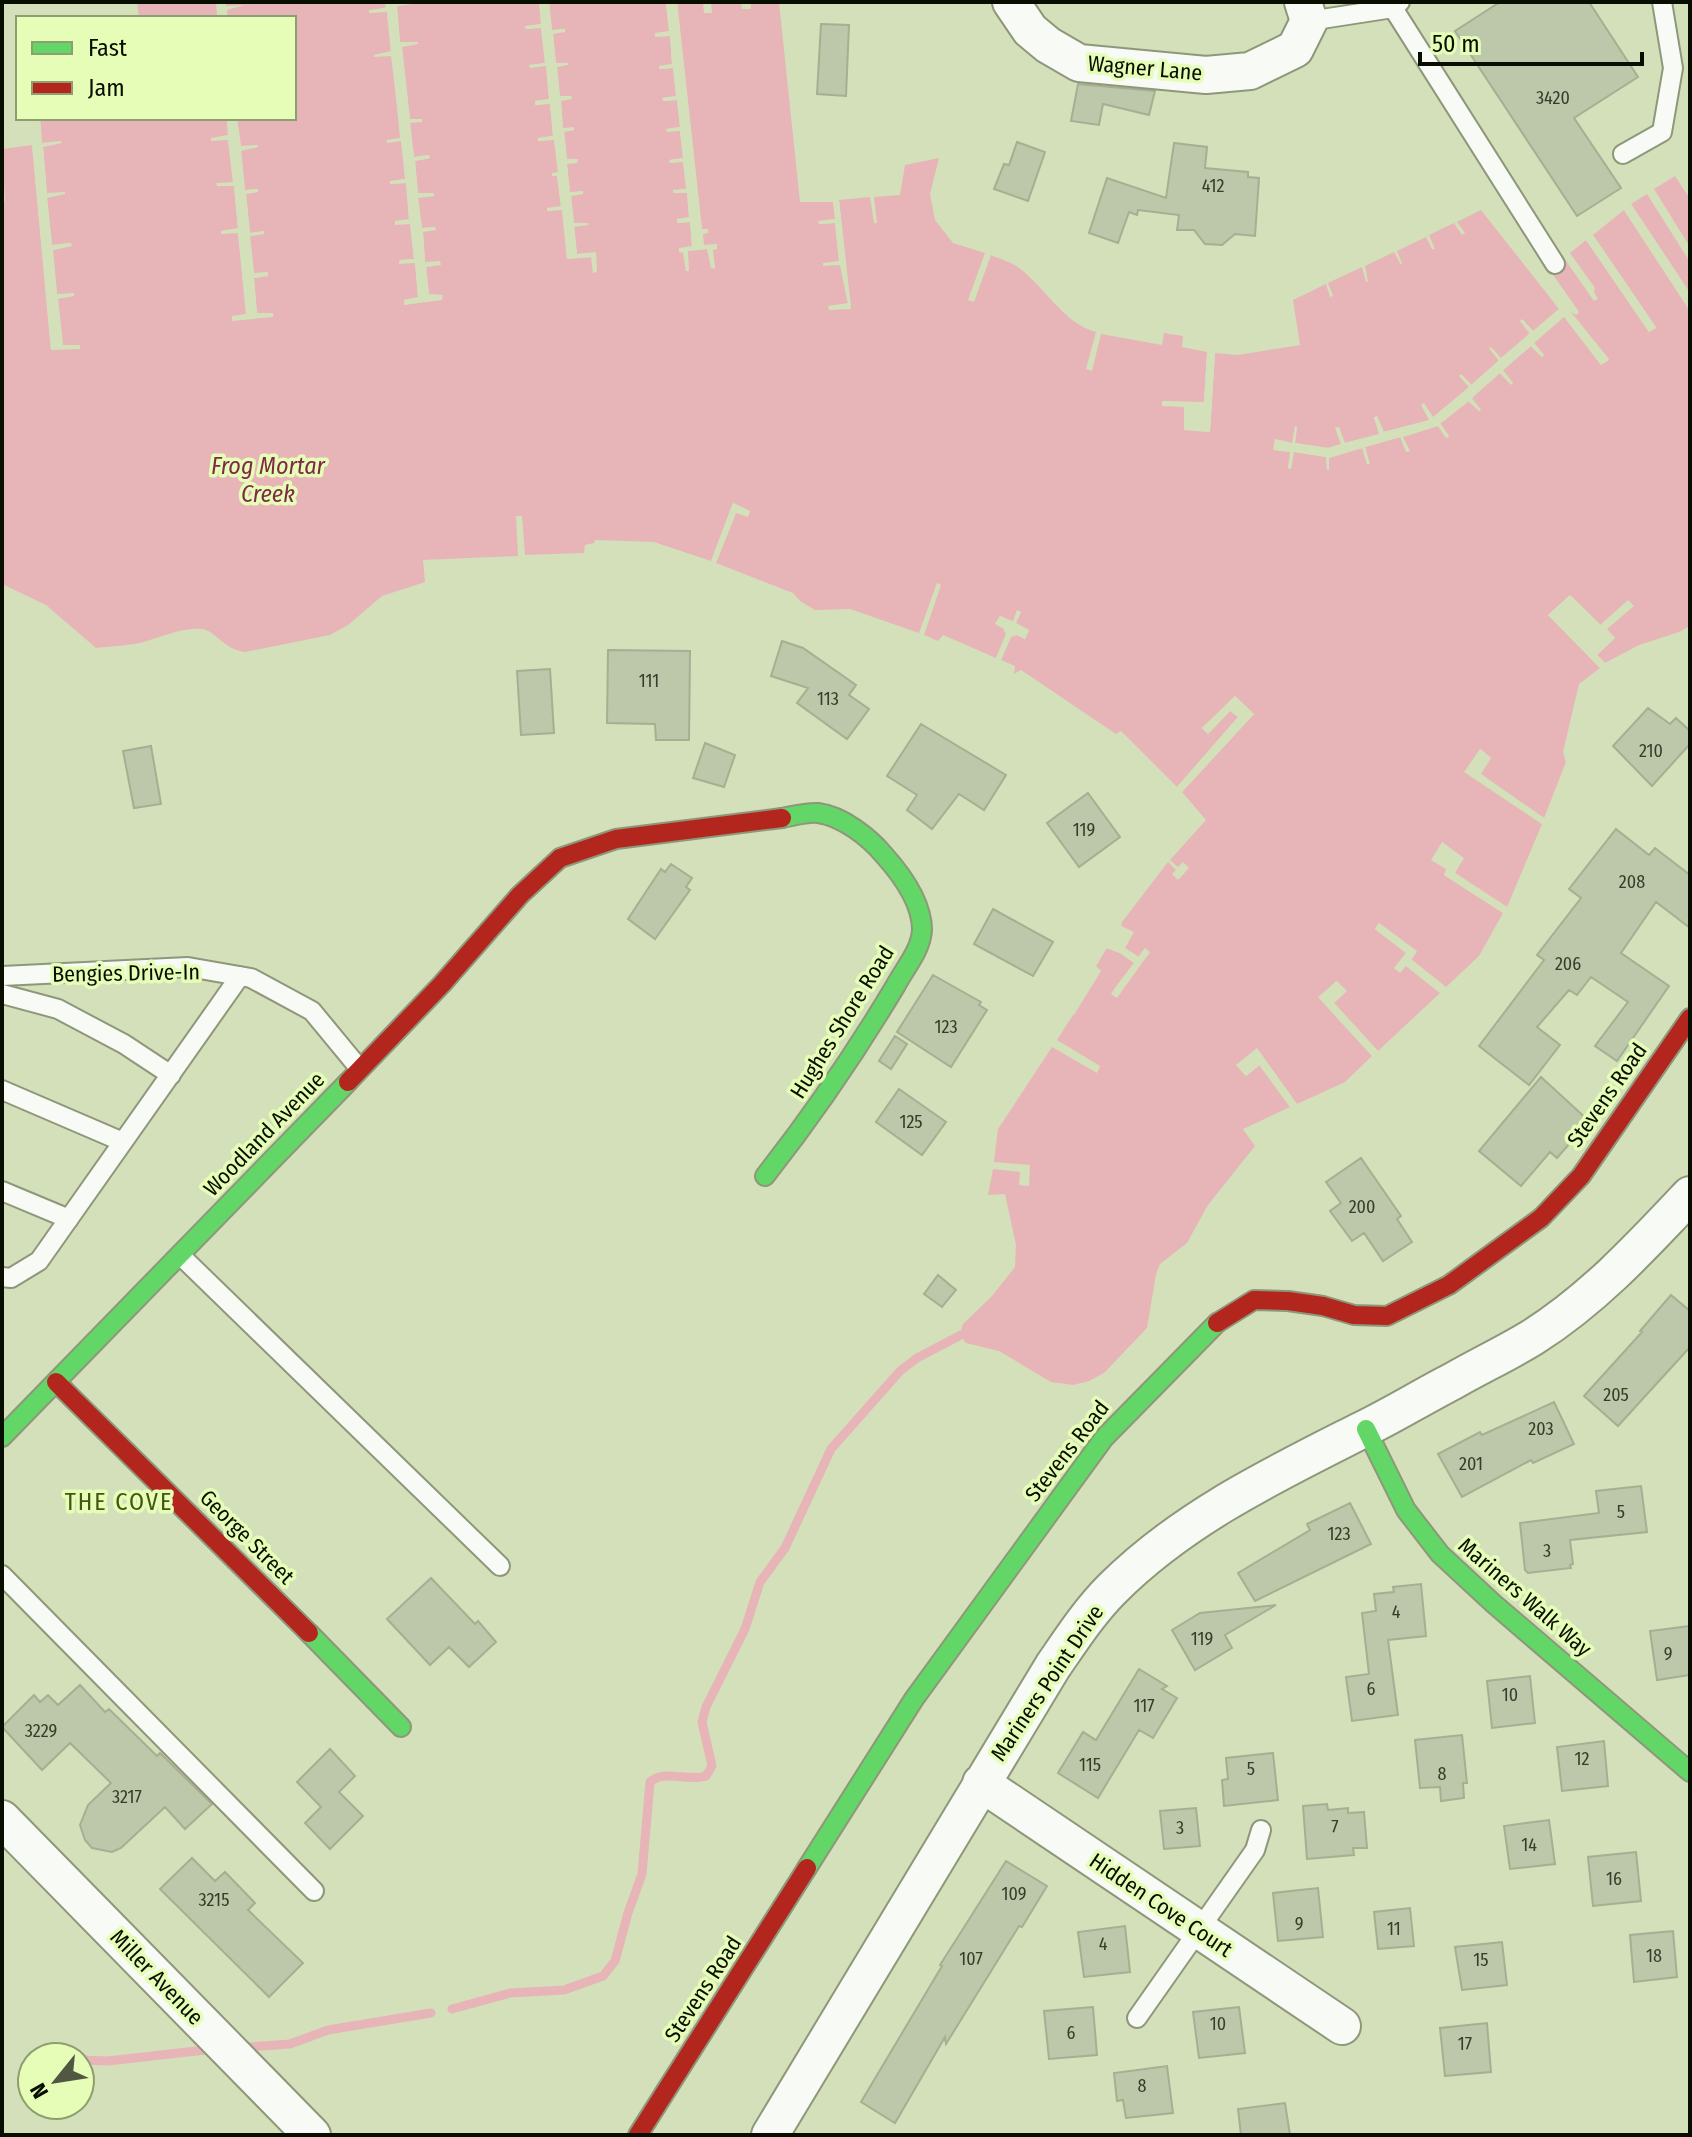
<svg xmlns="http://www.w3.org/2000/svg" width="1692" height="2137" font-family="'Fira Sans Condensed',sans-serif">
<rect width="100%" height="100%" fill="#d3e0ba"/>
<!-- water -->
<path fill="#e7b5b7" d="M137 2H216L217 15 203 18H139Z
M226 2H385L386 7 369 12H387L391 52 374 55 391 56 401 138 387 142 401 141 406 179 391 181V184L406 183 409 220 395 221V224L410 223 414 259 400 260 399 263H415L418 298 404 300V305L442 295H429L426 266 440 265V262L425 263 423 231 435 230V227L422 228 418 197 434 196 433 193 418 194 415 161 430 158 429 155 414 157 410 123 422 120H410L402 47 417 44V42H400L397 6 413 2H539L541 24 525 27 526 29 541 27 545 63 530 65 546 66 549 99 535 101 536 105 550 103 553 136 538 138 539 141 554 139 558 172 553 176H557L561 207 548 208V211L562 209 567 259 592 257 593 272 595 253 577 254 574 226 588 225 574 224 571 195 583 194V191L570 193 567 164 577 159 567 160 564 131 573 130 563 129 561 100 572 99 571 96 560 97 557 67 568 63 556 64 553 33 564 32V29L552 30 549 2 666 3 669 31 655 36 670 35 672 65 659 66 660 69 673 68 676 96 663 98V101L677 100 680 127 667 129 666 131H680L683 158 670 160V163L683 161 687 189 673 190 674 193H687L689 218 677 219V223L690 222 692 247 679 252H683L689 270 687 251 707 249 711 268H715L712 249 704 245 703 234 708 232V229L702 230 677 2H703L704 13H712L711 2H741L742 9H751V2H779L800 202H833L836 219 819 222V224L835 223 839 261 824 263 823 265 840 264 848 304 829 306 851 308 839 200 870 197 874 223H877L874 197 900 195 905 165 939 158 930 194 935 220 953 243 985 253 968 300 974 302 991 255C1000 259 1011 262 1019 268 1045 287 1063 323 1096 332L1086 369 1092 371 1101 334 1162 345 1164 333 1183 336 1182 347 1207 352 1204 403 1163 401 1162 406H1184V430L1210 432 1215 353 1238 355 1300 345 1293 300 1326 284 1330 297 1333 296 1328 283 1362 267 1366 282H1368L1365 266 1394 252 1401 265 1402 263 1397 251 1426 237 1432 249H1435L1429 235 1454 223 1462 235 1465 233 1457 222 1481 210 1559 309 1533 331 1523 320 1520 321 1530 333 1501 358 1489 348 1499 360 1471 385 1461 374 1469 387 1433 418 1424 404 1422 405 1430 420 1383 432 1377 417 1374 418 1380 434 1344 443 1339 427 1336 428 1341 444 1328 448 1295 443 1297 427 1292 443 1275 439 1274 450 1291 452 1288 468 1290 469 1294 452 1326 457 1329 470V458L1363 448 1367 464H1369L1365 447 1401 437 1407 452 1409 451 1402 437 1438 426 1446 438 1449 436 1440 424 1469 401 1479 411 1481 410 1471 398 1500 373 1510 384 1513 383 1502 371 1531 346 1542 357 1544 355 1534 343 1564 316 1601 365 1609 359 1570 311 1576 315 1549 269 1564 258 1594 301 1598 299 1594 292 1595 288 1570 253 1586 240 1649 332 1656 328 1593 235 1624 210 1688 308 1690 307V626L1679 632 1639 645 1605 663 1597 655 1615 638 1606 629 1633 606 1629 601 1601 625 1570 595 1548 615 1600 668 1579 684 1563 752 1566 762 1544 818 1480 774 1491 758 1481 749 1465 772 1542 824 1507 907 1455 873 1463 858 1443 843 1432 860 1447 869 1444 875 1503 913 1479 956 1446 987 1411 959 1417 952 1379 923 1375 929 1406 953 1394 969 1406 966 1440 993 1378 1051 1334 1003 1346 991 1336 981 1319 998 1372 1056 1345 1082 1297 1104 1257 1049 1236 1065 1246 1076 1259 1065 1290 1107 1243 1129 1255 1146 1208 1205 1187 1243 1160 1264 1156 1274 1147 1328 1104 1373 1089 1381 1073 1385 1051 1382 999 1351 966 1343C960 1337 960 1331 963 1324L992 1296 1015 1267 1016 1245 1005 1194 988 1195 993 1169 1020 1172 1019 1185 1029 1186 1030 1165 994 1162 998 1129 1052 1047 1097 1073 1100 1066 1057 1040 1101 971 1096 966 1107 948 1120 953 1134 963 1111 993 1150 953 1145 948 1139 957 1125 948 1133 932 1121 926 1122 922 1168 862 1176 870 1172 874 1178 880 1189 868 1183 862 1178 867 1170 860 1206 820 1182 792 1254 714 1235 696 1202 728 1208 734 1230 711 1238 717 1177 787 1121 731 1116 734 1021 670 1014 674 1015 666 1001 660 1011 637 1017 635 1025 639 1029 630 1016 623 1021 612 1013 622 1000 616 995 624 1003 628 1006 635 996 658 943 635 938 641 924 635 941 585 937 583 919 633 850 609 815 610 800 601 793 593 716 563 736 513 750 511 733 503 711 561 654 542 595 540 594 543 585 545 584 553 525 555 522 516H516L518 556 423 560 425 582 382 596 348 625 330 635 245 652C223 649 216 631 202 629 182 627 159 638 140 643 132 645 105 647 96 648L46 605 2 584V202L5 201 2 149 32 144 51 350 79 345 63 346 58 299 74 294 57 295 53 250 71 246V243L52 245 47 197 65 193 47 194 43 146 61 141 42 143 40 118H227L228 135 211 138 212 141 228 139 233 183H217V186H234L238 229 221 231V234L238 232 246 314 232 320 272 317V313L257 314 254 278 268 276V272L254 274 250 236 263 234V231L250 233 246 194 257 192V189L245 190 241 150 257 147V145L241 147 237 118H294V18H228L227 10 244 5 226 6Z
M1675 176 1690 199V247L1654 189Z
M1647 194 1690 262V293L1631 204Z"/>
<!-- pier -->
<path fill="#d3e0ba" fill-rule="evenodd" d="M385 2H389L422 299 427 298 393 6 395 2 413 4 397 6 400 42H418V44L402 47 410 119H422V122L410 123 414 157 429 155 430 158 415 161 418 193H434V196L418 198 422 228 435 227 436 230 423 232 425 262 440 261 441 265 426 267 429 294 443 295 442 300 404 305V300L418 297 415 263 399 264 400 260 414 259 410 224 395 225V221L409 219 406 183 390 184V181L405 179 401 141 387 143V140L400 138 392 56 374 57V55L391 51 387 12 369 13V10L386 8Z
M539 2H543L570 255 573 254 570 225 545 2H549L552 30 565 29V32L553 34 556 63H568V65L557 67 560 96H571L572 99 561 101 563 128 574 127V130L564 132 567 159H578L577 163 567 164 570 192 583 191V194L571 196 574 223H588V225L574 227 577 254 596 252 597 272 593 273 591 257 567 259 562 210 547 211V208L561 206 557 176H552V173L558 172 554 140 538 141V138L553 136 550 104 535 105V101L549 99 546 66 530 68 529 65 545 63 541 28 526 29 525 26 541 24Z
M652 2H670L693 219 696 246H700L673 2H677L702 229H708V233L703 234V245L717 244V249L713 250 715 269 712 268 707 249 688 251 689 271H686L683 253 679 252V248L692 246 690 222 677 223V219L689 217 687 193H673V190L686 189 683 162 670 163 669 160 683 158 680 131 667 132 666 129 680 127 677 100 663 101 662 98 676 96 673 68 659 69V66L672 64 670 36 655 37V33L669 31 666 3Z
M780 2H783L804 198 830 196 835 198 897 191 900 183 899 194 842 198 839 200 851 309 829 310 828 306 848 303 840 265 823 266V263L839 261 835 223 819 224 818 221 835 219 833 202 829 199 801 201Z
M36 118H40L42 143 61 141 62 143 43 147 47 193 65 192V194L47 198 52 245 71 243 72 246 53 250 57 294 74 293V296L58 299 63 345H80V349L51 350 32 145 2 149V144L32 140 36 143 54 346 59 345Z
M227 118H231L250 315H253L250 276 233 118H237L241 146 258 145V147L241 151 245 190 258 189V192L246 194 250 233 264 231V234L250 236 254 273 268 272V276L254 278 257 313H273V317L232 321V316L246 314 238 233 221 234V231L238 228 234 186H217L216 183 233 182 228 140 211 141V139L228 135Z
M1631 204 1690 293V297L1628 207Z
M1627 208 1690 303 1688 308 1624 210Z
M1593 235 1656 327 1649 332 1586 240 1589 238 1651 326 1590 237Z
M1549 269 1579 312 1576 315 1570 311 1609 360 1601 365 1564 317 1534 343 1544 355 1542 357 1531 346 1503 370 1513 383 1511 385 1500 373 1472 398 1481 410 1479 411 1468 401 1440 423 1449 436 1447 438 1438 426 1403 437 1410 451 1406 452 1400 437 1365 447 1370 464H1367L1362 448 1329 457V470H1327L1326 457 1294 452 1291 469 1288 468 1290 452 1273 450 1275 439 1292 443 1295 426H1297L1295 443 1328 448 1341 444 1335 428 1339 427 1345 443 1379 434 1374 417 1377 416 1384 432 1429 420 1421 405 1424 403 1433 417 1469 387 1459 376 1461 374 1472 385 1499 361 1489 348 1491 347 1501 358 1530 334 1520 321 1522 319 1533 331 1559 309 1537 278 1540 276 1563 307 1562 311 1435 421 1328 452 1278 444V446L1328 454 1436 423 1563 313 1567 314 1602 360 1566 313 1570 306 1545 272Z
M1207 352 1211 353 1209 387 1211 353H1215L1210 432 1184 430V407L1162 406V401L1204 402ZM1208 404 1206 428 1188 427V406L1205 407Z
M733 503 750 511 748 517 736 513 716 563 711 561Z
M1570 595 1600 625 1628 600 1634 606 1607 629 1615 638 1597 655 1605 663 1600 668 1548 615ZM1570 600 1609 638 1593 655 1554 615Z
M1017 610 1021 612 1016 623 1029 630 1025 639 1017 635 1011 637 1001 660 996 658 1006 634 1003 628 995 624 1000 616 1013 621Z
M1235 696 1254 714 1182 792 1177 787 1238 717 1230 711 1208 734 1202 728Z
M1480 749 1491 758 1481 774 1544 818 1542 824 1464 772Z
M1442 842 1464 858 1455 873 1507 907 1503 913 1444 875 1446 869 1431 860Z
M1120 917 1121 926 1134 932 1125 948 1138 957 1145 948 1150 952 1117 998 1111 994 1134 963 1120 953 1106 948 1095 966 1101 971 1074 1015 1070 1012 1096 972 1092 965 1103 946 1107 944 1121 949 1128 934 1118 928Z
M1379 923 1417 951 1411 960 1446 987 1443 990 1414 967 1443 990 1440 993 1406 966 1400 973 1394 968 1406 953 1375 929Z
M1337 981 1347 991 1334 1003 1378 1051 1372 1056 1318 997Z
M1257 1048 1297 1104 1290 1107 1260 1065 1246 1076 1236 1065Z"/>
<g fill="none" stroke-linecap="round" stroke-linejoin="round">
<!-- stream -->
<path stroke="#e7b5b7" stroke-width="9" d="M452 2009 510 1993 564 1990 603 1976 615 1961 628 1913 642 1874 650 1782C664 1769 688 1782 706 1776L712 1766 702 1722 706 1707 745 1629 760 1582 785 1548 831 1449 900 1371 917 1358 961 1335
M248 2047 290 2044 328 2030 431 2013
M80 2060 108 2061 205 2050
M25 2065 32 2063"/>
</g>
<!-- building -->
<path fill="#bdc7a9" stroke="#a5af91" stroke-width="2" d="M1500 2H1589L1638 77 1574 118 1621 188 1577 216 1455 31Z
M821 24 849 25 846 96 817 94Z
M1078 84 1155 91 1149 115 1103 104 1099 125 1071 121Z
M1017 142 1045 152 1028 201 994 189 1004 164 1009 165Z
M1174 143 1207 147 1205 168 1248 172V177L1259 178 1255 236 1235 234 1222 245 1205 244 1194 230H1177L1179 215 1138 210 1137 215 1129 212 1118 243 1089 233 1107 178 1166 198Z
M782 641 803 648 856 685 849 695 869 709 847 739 797 703 808 688 771 676Z
M608 650 690 651 689 740H656L655 724 607 723Z
M550 669 554 733 521 735 517 671Z
M1648 708 1670 724 1676 718 1690 731V744L1652 786 1613 746Z
M921 724 1006 775 984 810 959 794 932 829 907 810 917 795 887 776Z
M705 743 735 755 724 787 693 778Z
M151 746 161 804 134 808 123 751Z
M1088 793 1120 837 1079 867 1047 823Z
M1616 829 1649 855 1655 848 1690 875V928L1656 902 1621 953 1669 986 1617 1061 1595 1046 1628 1002 1591 977 1577 995 1569 990 1537 1027 1560 1045 1529 1085 1479 1046 1544 960 1537 955 1581 898 1569 889Z
M671 864 692 878 686 887 690 890 655 939 628 919 661 869 665 872Z
M993 909 1053 942 1033 976 974 944Z
M933 975 981 1002 979 1005 987 1010 951 1067 897 1032Z
M895 1036 907 1044 891 1069 879 1061Z
M1541 1077 1589 1121 1557 1158 1550 1152 1521 1186 1479 1151Z
M899 1089 946 1122 922 1155 876 1122Z
M1361 1158 1401 1216 1397 1219 1412 1242 1383 1261 1364 1233 1352 1241 1330 1211 1341 1203 1326 1182Z
M938 1275 956 1290 942 1307 924 1294Z
M1671 1295 1690 1311V1347L1618 1426 1584 1396 1642 1332 1640 1331Z
M1554 1402 1574 1444 1533 1463 1531 1460 1462 1497 1438 1454 1480 1432 1482 1435Z
M1641 1486 1647 1532 1570 1540 1573 1564 1570 1565 1571 1568 1528 1573 1525 1570 1520 1523 1599 1513 1596 1491Z
M1350 1503 1371 1544 1255 1601 1238 1573 1310 1530 1307 1524Z
M431 1578 475 1624 478 1621 496 1642 469 1667 449 1647 430 1665 387 1619Z
M1421 1584 1426 1636 1388 1640 1398 1715 1352 1721 1346 1677 1369 1674 1362 1613 1376 1611 1374 1594 1394 1592 1393 1587Z
M1276 1605 1225 1635 1232 1648 1195 1670 1172 1630 1200 1613Z
M1690 1626V1675L1657 1680 1650 1631Z
M1139 1669 1167 1686 1162 1689 1177 1698 1153 1738 1139 1730 1098 1798 1058 1773 1083 1732 1096 1740Z
M1530 1676 1535 1723 1492 1728 1487 1681Z
M80 1685 105 1712 109 1709 157 1756 160 1753 212 1804 185 1829 165 1807 121 1848 112 1852 92 1848 85 1840 80 1825 88 1805 111 1783 70 1743 42 1770 2 1727 34 1695 40 1702 48 1695 58 1705Z
M1462 1735 1467 1783H1463L1464 1798 1441 1801 1440 1787 1420 1788 1415 1740Z
M1604 1741 1608 1786 1562 1791 1557 1747Z
M330 1749 355 1776 339 1792 363 1816 330 1849 305 1823 321 1807 297 1782Z
M1273 1753 1278 1800 1224 1806 1222 1780 1228 1779 1226 1758Z
M1327 1804 1328 1810 1348 1808V1813L1364 1812 1367 1848H1353L1354 1855 1307 1859 1303 1806Z
M1196 1808 1200 1846 1164 1849 1160 1811Z
M1549 1820 1555 1864 1510 1869 1504 1826Z
M1636 1852 1641 1901 1593 1906 1588 1857Z
M192 1858 215 1881 225 1872 255 1903 248 1910 303 1963 269 1997 160 1889Z
M1006 1861 1047 1886 1022 1927 1019 1926 946 2044 945 2037 895 2123 861 2102 942 1966 940 1965Z
M1318 1888 1323 1937 1278 1941 1273 1893Z
M1410 1908 1414 1946 1378 1949 1374 1912Z
M1125 1926 1130 1972 1084 1977 1078 1932Z
M1673 1931 1677 1977 1634 1982 1630 1935Z
M1502 1942 1507 1985 1462 1990 1455 1947Z
M1093 2007 1097 2055 1049 2059 1044 2011Z
M1239 2007 1245 2053 1199 2058 1193 2012Z
M1487 2023 1491 2072 1445 2076 1440 2028Z
M1167 2066 1173 2113 1126 2118 1123 2100 1117 2101 1114 2073Z
M1285 2103 1290 2135H1241L1238 2109Z"/>
<g fill="none" stroke-linecap="round" stroke-linejoin="round">
<!-- lane casing -->
<g stroke="#8e977a" stroke-width="22">
<path id="lane" d="M1393 8 1555 264
M1309 21 1393 8 1400 2
M1623 154 1662 132 1673 68 1662 2
M2 976 188 967 251 978 312 1011 359 1068
M2 994 58 1009 124 1044 171 1075
M2 1090 123 1142
M2 1191 69 1219
M181 1256 500 1566
M2 1277 11 1278 39 1261 240 976
M2 1575 314 1891
M1137 2018 1255 1850 1261 1830"/>
</g>
<!-- street casing -->
<g stroke="#8e977a" stroke-width="40">
<path id="street" d="M1011 2 1030 30 1048 45 1079 63 1206 75 1250 71 1295 49 1309 21 1303 2
M981 1783 1342 2026
M2 1819 312 2135
M770 2135 1053 1666C1071 1640 1089 1612 1112 1589 1183 1518 1273 1475 1362 1430 1393 1415 1422 1397 1453 1381 1479 1366 1507 1353 1533 1337 1593 1299 1641 1247 1690 1195"/>
</g>
<!-- fast casing -->
<g stroke="#8e977a" stroke-width="22">
<path id="fast" d="M765 1176C813 1115 856 1052 896 985 905 968 921 950 922 930 922 903 901 874 884 855 869 837 842 816 818 813 807 812 793 816 782 818
M1366 1429 1406 1510 1440 1554 1494 1604 1690 1772
M2 1437 348 1082
M309 1633 401 1727
M807 1868 914 1699 1104 1438 1217 1323"/>
</g>
<!-- jam casing -->
<g stroke="#8e977a" stroke-width="22">
<path id="jam" d="M348 1082 442 984 520 895 560 858 616 839 782 818
M1217 1323 1254 1300 1288 1301 1323 1306 1354 1315 1387 1316 1449 1285 1541 1218 1581 1176 1690 1018
M56 1382 309 1633
M638 2135 807 1868"/>
</g>
<!-- lane -->
<use href="#lane" stroke="#f8faf5" stroke-width="18"/>
<!-- street -->
<use href="#street" stroke="#f8faf5" stroke-width="36"/>
<!-- fast -->
<use href="#fast" stroke="#63d668" stroke-width="18"/>
<!-- jam -->
<use href="#jam" stroke="#b3261e" stroke-width="18"/>
</g>
<g text-anchor="middle" dominant-baseline="central" stroke-width="7" stroke-linejoin="round" paint-order="stroke">
<!-- number labels -->
<g font-size="18" fill="#363d2a">
<text x="1553" y="98">3420</text>
<text x="1213" y="186">412</text>
<text x="649" y="681">111</text>
<text x="828" y="699">113</text>
<text x="1651" y="751">210</text>
<text x="1084" y="830">119</text>
<text x="1632" y="882">208</text>
<text x="1568" y="964">206</text>
<text x="946" y="1027">123</text>
<text x="911" y="1122">125</text>
<text x="1362" y="1207">200</text>
<text x="1616" y="1395">205</text>
<text x="1541" y="1429">203</text>
<text x="1471" y="1464">201</text>
<text x="1621" y="1512">5</text>
<text x="1339" y="1534">123</text>
<text x="1547" y="1551">3</text>
<text x="1396" y="1612">4</text>
<text x="1202" y="1639">119</text>
<text x="1668" y="1654">9</text>
<text x="1371" y="1689">6</text>
<text x="1510" y="1695">10</text>
<text x="1144" y="1706">117</text>
<text x="41" y="1731">3229</text>
<text x="1582" y="1759">12</text>
<text x="1090" y="1765">115</text>
<text x="1251" y="1769">5</text>
<text x="1442" y="1774">8</text>
<text x="127" y="1797">3217</text>
<text x="1335" y="1827">7</text>
<text x="1180" y="1828">3</text>
<text x="1529" y="1845">14</text>
<text x="1614" y="1879">16</text>
<text x="1014" y="1894">109</text>
<text x="214" y="1900">3215</text>
<text x="1299" y="1924">9</text>
<text x="1394" y="1929">11</text>
<text x="1103" y="1944">4</text>
<text x="1654" y="1956">18</text>
<text x="971" y="1959">107</text>
<text x="1481" y="1960">15</text>
<text x="1218" y="2024">10</text>
<text x="1071" y="2033">6</text>
<text x="1465" y="2044">17</text>
<text x="1142" y="2086">8</text>
</g>
<!-- street labels -->
<g font-size="22" fill="#090f00" stroke="#e6fdb8">
<text transform="translate(1145 68) rotate(5)">Wagner Lane</text>
<text transform="translate(126 973) rotate(-1)">Bengies Drive-In</text>
<text transform="translate(842 1022) rotate(-58)">Hughes Shore Road</text>
<text transform="translate(1607 1095) rotate(-55)">Stevens Road</text>
<text transform="translate(264 1134) rotate(-46)">Woodland Avenue</text>
<text transform="translate(1067 1451) rotate(-52)">Stevens Road</text>
<text transform="translate(247 1537) rotate(45)">George Street</text>
<text transform="translate(1525 1597) rotate(41)">Mariners Walk Way</text>
<text transform="translate(1047 1683) rotate(-56)">Mariners Point Drive</text>
<text transform="translate(1161 1905) rotate(34)">Hidden Cove Court</text>
<text transform="translate(157 1977) rotate(46)">Miller Avenue</text>
<text transform="translate(703 1989) rotate(-57)">Stevens Road</text>
</g>
<!-- water labels -->
<g font-size="24" font-style="italic" fill="#802946" stroke="#e6fdb8">
<text x="268" y="466">Frog Mortar<tspan x="268" dy="28">Creek</tspan></text>
</g>
<!-- neighbourhood labels -->
<g font-size="24" letter-spacing="2" fill="#445512" stroke="#e6fdb8">
<text x="119" y="1502">THE COVE</text>
</g>
</g>
<!-- border -->
<rect width="1692" height="2137" fill="none" stroke="#090f00" stroke-width="8"/>
<!-- legend -->
<rect x="16" y="16" width="280" height="104" fill="#e6fdb8" stroke="#8e9e6e" stroke-width="2"/>
<rect x="32" y="42" width="40" height="12" fill="#63d668" stroke="#8e9e6e" stroke-width="2"/>
<text x="88" y="56" font-size="24" fill="#090f00">Fast</text>
<rect x="32" y="82" width="40" height="12" fill="#b3261e" stroke="#8e9e6e" stroke-width="2"/>
<text x="88" y="96" font-size="24" fill="#090f00">Jam</text>
<!-- north arrow -->
<g transform="translate(56 2081) rotate(240)"><circle r="38" fill="#e6fdb8" stroke="#8e9e6e" stroke-width="2"/>
<path d="M0-6L14 30L0 20L-14 30Z" fill="#505841"/>
<text y="-12" font-size="22" font-weight="bold" text-anchor="middle" fill="#090f00">N</text>
</g>
<!-- scale -->
<path d="M1420 52v12h222v-12" fill="none" stroke="#090f00" stroke-width="4"/>
<text x="1432" y="52" font-size="24" fill="#090f00" stroke="#e6fdb8" stroke-width="6" paint-order="stroke">50 m</text>
</svg>
